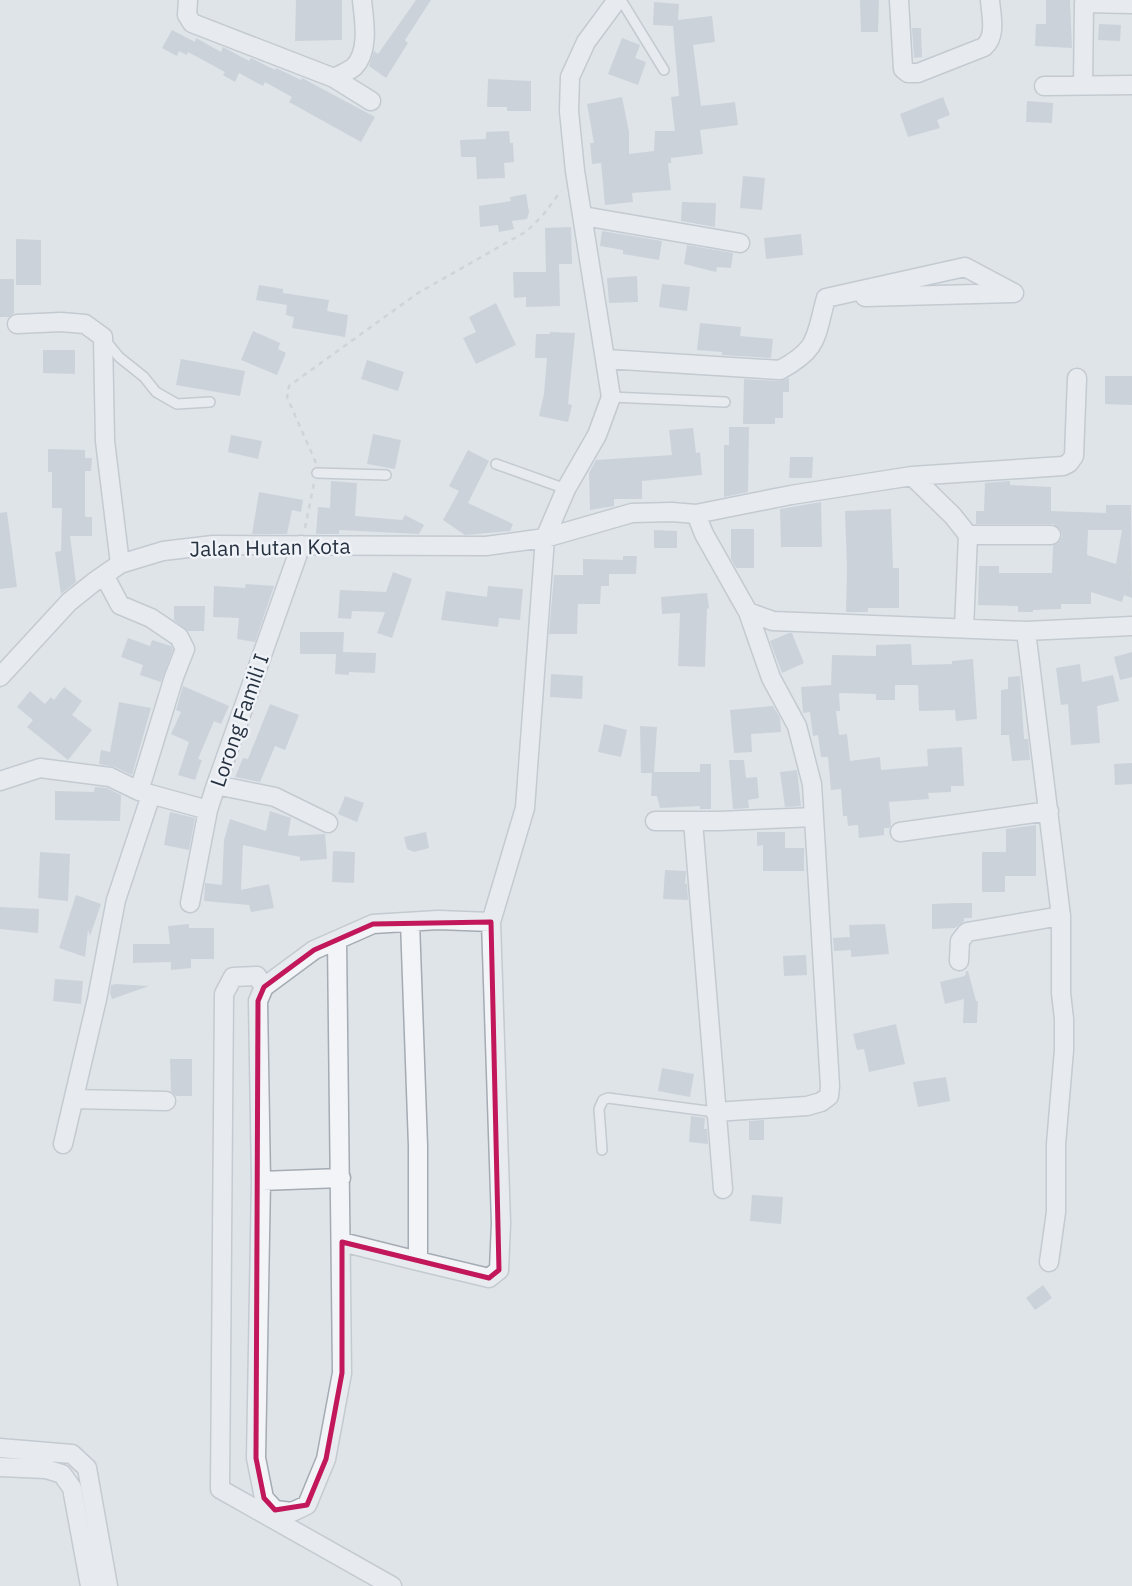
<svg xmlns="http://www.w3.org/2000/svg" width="1132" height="1586" font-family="'IBM Plex Sans',sans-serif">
<rect width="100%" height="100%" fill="#dfe4e9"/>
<!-- building -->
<path fill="#b6bdc6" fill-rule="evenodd" d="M296 0H342V40L295 41Z
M416 0H431L405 40 408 43 386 78 369 66 374 51 378 54Z
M860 0H879L878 32H861Z
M1046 0H1070L1072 48 1035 46 1036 24H1046Z
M654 2 679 4 678 20 712 16 715 42 693 45 701 106 735 102 738 125 700 130 703 154 671 158V163H668L671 190 632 193 633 202 605 205 601 163 592 164 590 143H594L587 104 622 97 629 132V154L654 151 655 131H675L671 97 679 96 673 26 653 25Z
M1099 24 1121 25 1120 41 1098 40Z
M912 28H921L922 57 914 58Z
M172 30 195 42 196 38 221 52 223 47 249 61 251 58 275 70 276 68 301 80 302 78 375 117 361 142 289 102 292 97 265 82 263 86 239 73 235 82 223 75 225 72 188 52 187 55 179 51 177 56 162 48Z
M622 38 640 45 635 58 646 62 638 85 608 74Z
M488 79 531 81V111H507V107H487Z
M943 97 950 115 937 120 940 128 908 137 900 114Z
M1027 101 1053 103 1052 123 1026 122Z
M509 131 510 143H513L514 162 504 163 505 178 477 179 476 157H461L460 140 486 139V132Z
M743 176 765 178 762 210 740 208Z
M526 194 529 212 527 219 512 221 514 229 499 232 498 225 480 227 479 206 511 201 510 197Z
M682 202 716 203 715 227 681 221Z
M571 227 572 264H559L560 306 526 307V297L514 298 513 272H546L545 228Z
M602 231 662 241 659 260 623 254V250L600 246Z
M801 234 803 255 766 259 764 238Z
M16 239 41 240V285H16Z
M687 245 733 253 731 268 717 267 716 272 684 264Z
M637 276 638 302 609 303 607 278Z
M0 279H14V313L9 317H0Z
M662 284 690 287 687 311 659 307Z
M259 285 283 289V293L329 300 327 311 348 315 345 337 292 328 294 317 286 315 287 305 256 300Z
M496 303 516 345 476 364 463 338 476 332 469 317Z
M700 323 741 327 740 336 773 339 771 358 722 355V352L697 350Z
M253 331 280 343 278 349 286 353 277 375 241 360Z
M550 332 575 333 568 404 572 405 568 422 539 416 544 394 547 358H535L536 334H550Z
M43 350H75V374L43 373Z
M181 359 245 371 240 396 176 385Z
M367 360 404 372 398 391 361 379Z
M1105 376H1132V405L1105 404Z
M789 378V392H783V418H775V424H743L744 379 779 381Z
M729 427H749L748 492 724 497V445H729Z
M693 428 696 453 700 452 702 475 642 481V499H614V506L590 510 589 473 596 460 672 455 669 430Z
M373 434 401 440 395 469 367 464Z
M231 435 262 441 258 459 228 452Z
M48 449 85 450V458H92L91 471H85V517H92V536H70L76 582 61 594 55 552 61 551 62 508H52V472H48Z
M468 450 489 461 468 503 513 524 510 531 465 535 443 520 459 491 449 486Z
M790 457H813L812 478H789Z
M331 481 357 483 355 516 402 520 405 515 424 525 419 534 339 530V534H316L318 507 330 508Z
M1010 481V485L1051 487V511L1106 513V505H1131L1132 598 1124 595 1122 602 1091 592V604H1061V609L1033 610V612H1018V606L978 605 979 566H999V573H1052L1053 546 1060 541 1062 536 1060 529 1053 524H976V511H984L985 483ZM1088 530H1122L1116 564 1087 555Z
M259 492 303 500 301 512 292 510 287 534H252Z
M821 502 822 547H781L780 509Z
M891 509 893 568H899V608H868V612H846L847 568 845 511Z
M7 512 17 587 0 589V513Z
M731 529H754V568H736L731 559Z
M654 530 677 531V548H654Z
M623 556H637L636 574H609V586H601L600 604H578L577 634H549L554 575H583V559L623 560Z
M393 572 412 579 392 638 377 633 385 612 352 611 351 619 338 618 340 590 386 592Z
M246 584 274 586 255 642 237 639 239 618 213 617 214 586 245 588Z
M488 586 523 589 520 620 499 618 498 627 441 620 446 591 487 597Z
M707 593 709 608 707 609 705 667 678 666 680 613 662 614 661 597Z
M174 606H205L204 631H188L174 620Z
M300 632H344L343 652 376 653 375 673 349 672V675L335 674 336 654H300Z
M789 633H792L804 663 782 673 770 641Z
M128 638 150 646 152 640 171 646 173 650 161 682 140 675 143 665 121 657Z
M911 644 912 665 952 664V661L973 659 977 719 956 721 955 710 919 711 918 685H895V700H876V694L839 693 840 711H836L839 735 847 734 850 761 880 757 881 770 928 766 927 749 962 747 964 786H951V792L928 793 929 799 889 802 891 825 890 828H884V835L859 838 858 825 848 826 847 816H843L841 789 831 790 828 757H821L818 735 813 736 810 712 803 713 801 687 831 685 832 655 876 656V645Z
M1132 652V677L1120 680 1114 657Z
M1080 664 1082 682 1113 675 1119 701 1097 706 1100 743 1071 745 1068 704 1061 705 1056 668Z
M551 674 583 676 582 699 550 697Z
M1020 676 1024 739H1028L1030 760 1012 761 1009 735H1001V690L1008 689V677Z
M183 686 229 706 221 724 214 721 198 759 202 760 195 780 178 775 189 742 171 734 181 712 176 710Z
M64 687 82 701 72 715 92 730 68 760 27 727 33 720 17 707 30 691 45 704 51 697 54 700Z
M119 702 151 708 132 775 115 767 99 764 101 750 110 752Z
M270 704 299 715 285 750 275 746 260 782 235 777 243 758 248 759Z
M773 706 780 718 781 732 751 734 752 752 734 753 730 710Z
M604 724 627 730 621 757 598 752Z
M640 726 657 727 654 772H700V764H711V809H700V806L660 808 657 796H651L652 773H641Z
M729 760H744L746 778 757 777 759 798 748 800 749 808 733 809Z
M1132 763V784L1115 785 1114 764Z
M797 770 801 806 785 807 780 772Z
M95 787 107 788 121 795 120 821 55 820V791L94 792Z
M345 796 364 803 357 822 338 814Z
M270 811 291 818 288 836 325 834 327 859 300 861V857L243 845 241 890 269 884 274 908 251 912 249 905 204 901 205 883 222 885 224 840 230 819 266 831Z
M170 812 195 818 189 850 164 845Z
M1036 825V876H1005V892H982V852H1006V829Z
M426 832 429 848 414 852 407 849 404 837Z
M757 832H785V848H804V871H763V845L757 846Z
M333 851 355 852 354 883 332 882Z
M40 852 70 854 68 901 38 898Z
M665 870 686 871 685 884H687L688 900 663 899Z
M76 895 101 904 90 936 88 930 85 957 59 948Z
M958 903H972V918H964V921L955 928 932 929V904Z
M0 907 39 909 38 933 0 929Z
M189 924V928H214V959H191V968L171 970V962L133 963V944H170L168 926Z
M885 924 889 954 851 957V950L834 951 833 938 850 937 849 925Z
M806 955 807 975 784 976 783 956Z
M966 971H968L976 1001H978L977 1023H963L964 999 945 1004 940 982 965 976Z
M55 979 83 981 81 1004 53 1001Z
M116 984 149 986 112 999 110 993 111 985Z
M896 1024 905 1064 869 1072 864 1049 857 1050 853 1034Z
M170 1059H192V1096H176L171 1091Z
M662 1068 694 1074 690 1097 658 1091Z
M946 1077 950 1101 918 1107 913 1082Z
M691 1116 705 1118 704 1129H707L708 1144 689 1142Z
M764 1120V1140H749V1121Z
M752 1195 783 1197 781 1224 750 1221Z
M1043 1285 1052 1298 1035 1310 1026 1298Z"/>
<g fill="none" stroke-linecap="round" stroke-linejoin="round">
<!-- lane casing -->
<g stroke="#a4abb3" stroke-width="12">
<path id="lane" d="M621 0 664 70
M106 341 119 357 144 377 156 392 177 404 210 402
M611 397 725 402
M496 464 566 489
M317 473 386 475
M602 1150 599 1109 603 1100 608 1098 715 1112"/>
</g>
<!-- street casing -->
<g stroke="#a4abb3" stroke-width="21">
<path id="street" d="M188 0 187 15 192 23 334 78 371 101
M899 0 903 69 908 73H918L984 47C997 36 991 15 990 0
M334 78C340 75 349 71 354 67 370 51 364 20 362 0
M1044 86 1132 85
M1083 86 1084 3 1132 4
M583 216 740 243
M865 297 1012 293
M826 298 965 267 1014 293
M17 324 61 322 85 324 103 337 105 441 120 564
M606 359 780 370C819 349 815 338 826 298
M912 476 953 516 968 535 964 629
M696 514 791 495 912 476 1063 466 1069 463 1074 456 1077 378
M968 535H1051
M104 575 120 605 151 618 179 637 185 649 174 677 139 791
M1026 631 1061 916V993L1064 1019V1050L1056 1144V1212L1049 1262
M0 677 69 602 94 582 120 564 163 551 213 545 486 546 545 538 632 513 672 512 696 514 704 534 748 612 773 621 1026 631 1132 626
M0 781 40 768 110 777 139 791 208 810
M216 785 275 797 328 823
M655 821H720L814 817
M693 821 723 1189
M900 832 1049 811
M190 903 208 810 216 785 301 545
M337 940 342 1373 326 1459 307 1505 292 1512 275 1510 264 1498 256 1458 261 1181 258 1001 264 987 314 950 373 924 438 920 491 922 525 808 545 538 566 489 597 435 611 397 575 171 569 111 570 77 586 42 617 0
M959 961 960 941 967 932 1061 916
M264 987 257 976 233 977 224 994 220 1489 392 1586
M74 1099 166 1101
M715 1112 807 1106 821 1102 829 1096 830 1086 812 784 797 726 771 678 748 612
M63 1144 97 999 116 900 151 795
M261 1181 341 1178
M342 1242 418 1261V1146L410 922
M418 1261 489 1278 499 1270 501 1223 491 922
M0 1448 72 1454 87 1468 108 1586
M0 1467 46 1469 62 1474 72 1488 90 1586"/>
</g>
<!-- path -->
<path stroke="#bdc2c8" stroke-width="2.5" stroke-dasharray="5 5" stroke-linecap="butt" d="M316 463 287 397 289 386 418 293 527 231 543 215 561 191
M305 528 314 483"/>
<!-- lane -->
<use href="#lane" stroke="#f2f4f7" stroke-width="9"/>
<!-- street -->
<use href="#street" stroke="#f2f4f7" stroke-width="18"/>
</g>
<!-- marked area -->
<path d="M0 0H1132V1586H0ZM491 922 499 1270 489 1278 342 1242V1373L326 1459 307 1505 275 1510 264 1498 256 1458 258 1001 264 987 314 950 373 924Z" fill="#dfe4e9" fill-opacity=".55" fill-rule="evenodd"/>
<path fill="none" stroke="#c2185b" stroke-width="5" stroke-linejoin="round" d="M491 922 499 1270 489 1278 342 1242V1373L326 1459 307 1505 275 1510 264 1498 256 1458 258 1001 264 987 314 950 373 924Z"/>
<g text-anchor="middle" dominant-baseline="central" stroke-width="5" stroke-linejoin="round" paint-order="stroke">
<!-- street labels -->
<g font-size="21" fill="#273241" stroke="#eff2f7">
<text transform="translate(270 547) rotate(-1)">Jalan Hutan Kota</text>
<text transform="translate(239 720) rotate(-71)">Lorong Famili I</text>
</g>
</g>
</svg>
